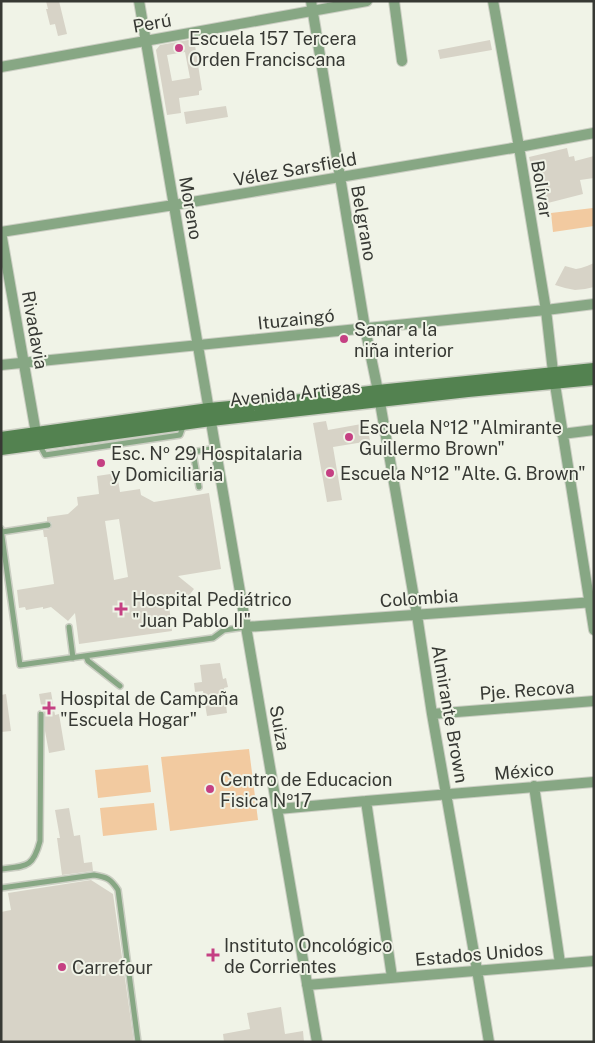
<svg xmlns="http://www.w3.org/2000/svg" width="595" height="1043" font-family="'Public Sans',sans-serif">
<rect width="100%" height="100%" fill="#f0f3e7"/>
<!-- green -->
<path fill="#f2caa0" d="M593 208 594 226 553 232 551 213Z
M249 749 258 820 170 831 161 757Z
M148 765 151 792 98 798 95 770Z
M154 803 157 830 103 836 100 808Z"/>
<!-- building -->
<path fill="#d7d3c7" fill-rule="evenodd" d="M46 1H59L67 34 58 36 55 24 50 25 46 9H48Z
M194 39 202 90 199 91V95L179 98 181 113 167 115 156 50 160 45ZM185 52 190 78 172 81 167 55Z
M490 40 492 50 440 59 438 50Z
M226 106 228 117 186 124 184 112Z
M567 148 569 157 574 156 575 161 594 156V178L580 180 583 194 540 205 529 157Z
M594 263V287L585 289 575 290 565 288 555 285 565 266 576 269 581 268 587 266Z
M326 421 328 430 367 423 370 441 333 447 342 500 327 502 313 423Z
M117 473 120 492 140 489 141 495 154 502 209 493 221 569 178 576 194 589 181 606 168 596 172 631 79 644 75 613 68 621 51 607 43 609V607L26 610 25 607 19 608 17 590 54 584 47 537H44L43 530 50 529 52 525 51 522 47 521V517L68 514 78 505 77 497 99 494 97 476ZM119 519 128 577 114 580 105 521Z
M220 663 223 679 226 678 228 687 224 688 227 713 207 716 203 691 195 692 194 683 202 682 200 665Z
M51 692 55 715 59 714 65 750 49 753 45 731V714L42 710 39 694Z
M6 694 11 731 1 732V695Z
M69 808 74 836 80 835 84 863 92 862 93 871 62 875 57 838H60L55 810Z
M91 880 113 894 134 1042H1V912L11 910 8 893Z
M281 1007 285 1034 303 1031 304 1042H224L223 1034 250 1029 247 1013Z"/>
<g fill="none" stroke-linecap="round" stroke-linejoin="round">
<!-- lane casing -->
<g stroke="#cbcec3" stroke-width="8">
<path id="lane" d="M39 444 45 455 180 435 184 424
M199 487 193 452 216 448
M1 529 20 665 213 638 224 630 246 627
M2 532 48 525
M69 627 73 658
M86 656 88 661 120 686
M1 869C26 866 33 868 40 841L41 714
M1 888 94 875C107 877 111 879 118 890L138 1042"/>
</g>
<!-- street casing -->
<g stroke="#cbcec3" stroke-width="12">
<path id="street" d="M139 1 317 1042
M311 1 365 328 378 391 417 615 432 714 477 970 489 1042
M394 1 402 61
M493 1 519 147 546 310 553 372 594 630
M1 67 367 1
M1 232 174 205 519 147 594 133
M1 232 36 433
M1 365 546 310 594 304
M562 434 594 430
M246 627 594 602
M432 714 594 701
M534 786 560 963
M366 801 392 977
M278 809 366 801 594 782
M307 985 594 961"/>
</g>
<!-- secondary casing -->
<g stroke="#cbcec3" stroke-width="15">
<path id="secondary" d="M1 438 209 409 293 401 378 391 594 369
M1 449 211 420 468 391 594 379"/>
</g>
<!-- lane -->
<use href="#lane" stroke="#87a784" stroke-width="5"/>
<!-- street -->
<use href="#street" stroke="#87a784" stroke-width="10"/>
<!-- secondary -->
<use href="#secondary" stroke="#538250" stroke-width="12"/>
</g>
<!-- markers -->
<g fill="#c54083" stroke="#f0f3e7" stroke-width="2">
<circle cx="179" cy="48" r="5"/>
<circle cx="344" cy="339" r="5"/>
<circle cx="349" cy="437" r="5"/>
<circle cx="101" cy="463" r="5"/>
<circle cx="330" cy="473" r="5"/>
<path d="M118.5 601.5h5v5h5v5h-5v5h-5v-5h-5v-5h5z"/>
<path d="M46.5 700.5h5v5h5v5h-5v5h-5v-5h-5v-5h5z"/>
<circle cx="210" cy="789" r="5"/>
<path d="M210.5 947.5h5v5h5v5h-5v5h-5v-5h-5v-5h5z"/>
<circle cx="62" cy="967" r="5"/>
</g>
<g text-anchor="middle" dominant-baseline="central" stroke-width="4" stroke-linejoin="round" paint-order="stroke">
<!-- street labels -->
<g font-size="18" fill="#373934" stroke="#f0f3e7">
<text transform="translate(152 23) rotate(-10)">Perú</text>
<text transform="translate(295 169) rotate(-10)">Vélez Sarsfield</text>
<text transform="translate(542 189) rotate(81)">Bolívar</text>
<text transform="translate(191 208) rotate(80)">Moreno</text>
<text transform="translate(364 223) rotate(80)">Belgrano</text>
<text transform="translate(296 319) rotate(-6)">Ituzaingó</text>
<text transform="translate(35 330) rotate(80)">Rivadavia</text>
<text transform="translate(295 393) rotate(-6)">Avenida Artigas</text>
<text transform="translate(419 598) rotate(-4)">Colombia</text>
<text transform="translate(527 690) rotate(-4)">Pje. Recova</text>
<text transform="translate(450 714) rotate(80)">Almirante Brown</text>
<text transform="translate(280 728) rotate(80)">Suiza</text>
<text transform="translate(524 771) rotate(-5)">México</text>
<text transform="translate(479 954) rotate(-5)">Estados Unidos</text>
</g>
<!-- poi labels -->
<g font-size="18" fill="#373934" stroke="#f0f3e7" text-anchor="start">
<text x="189" y="38">Escuela 157 Tercera<tspan x="189" dy="21">Orden Franciscana</tspan></text>
<text x="354" y="329">Sanar a la<tspan x="354" dy="21">niña interior</tspan></text>
<text x="359" y="427">Escuela Nº12 "Almirante<tspan x="359" dy="21">Guillermo Brown"</tspan></text>
<text x="111" y="453">Esc. Nº 29 Hospitalaria<tspan x="111" dy="21">y Domiciliaria</tspan></text>
<text x="340" y="473">Escuela Nº12 "Alte. G. Brown"</text>
<text x="132" y="599">Hospital Pediátrico<tspan x="132" dy="21">"Juan Pablo II"</tspan></text>
<text x="60" y="698">Hospital de Campaña<tspan x="60" dy="21">"Escuela Hogar"</tspan></text>
<text x="220" y="779">Centro de Educacion<tspan x="220" dy="21">Fisica Nº17</tspan></text>
<text x="224" y="945">Instituto Oncológico<tspan x="224" dy="21">de Corrientes</tspan></text>
<text x="72" y="967">Carrefour</text>
</g>
</g>
<!-- border -->
<rect width="595" height="1043" fill="none" stroke="#373934" stroke-width="5"/>
</svg>
